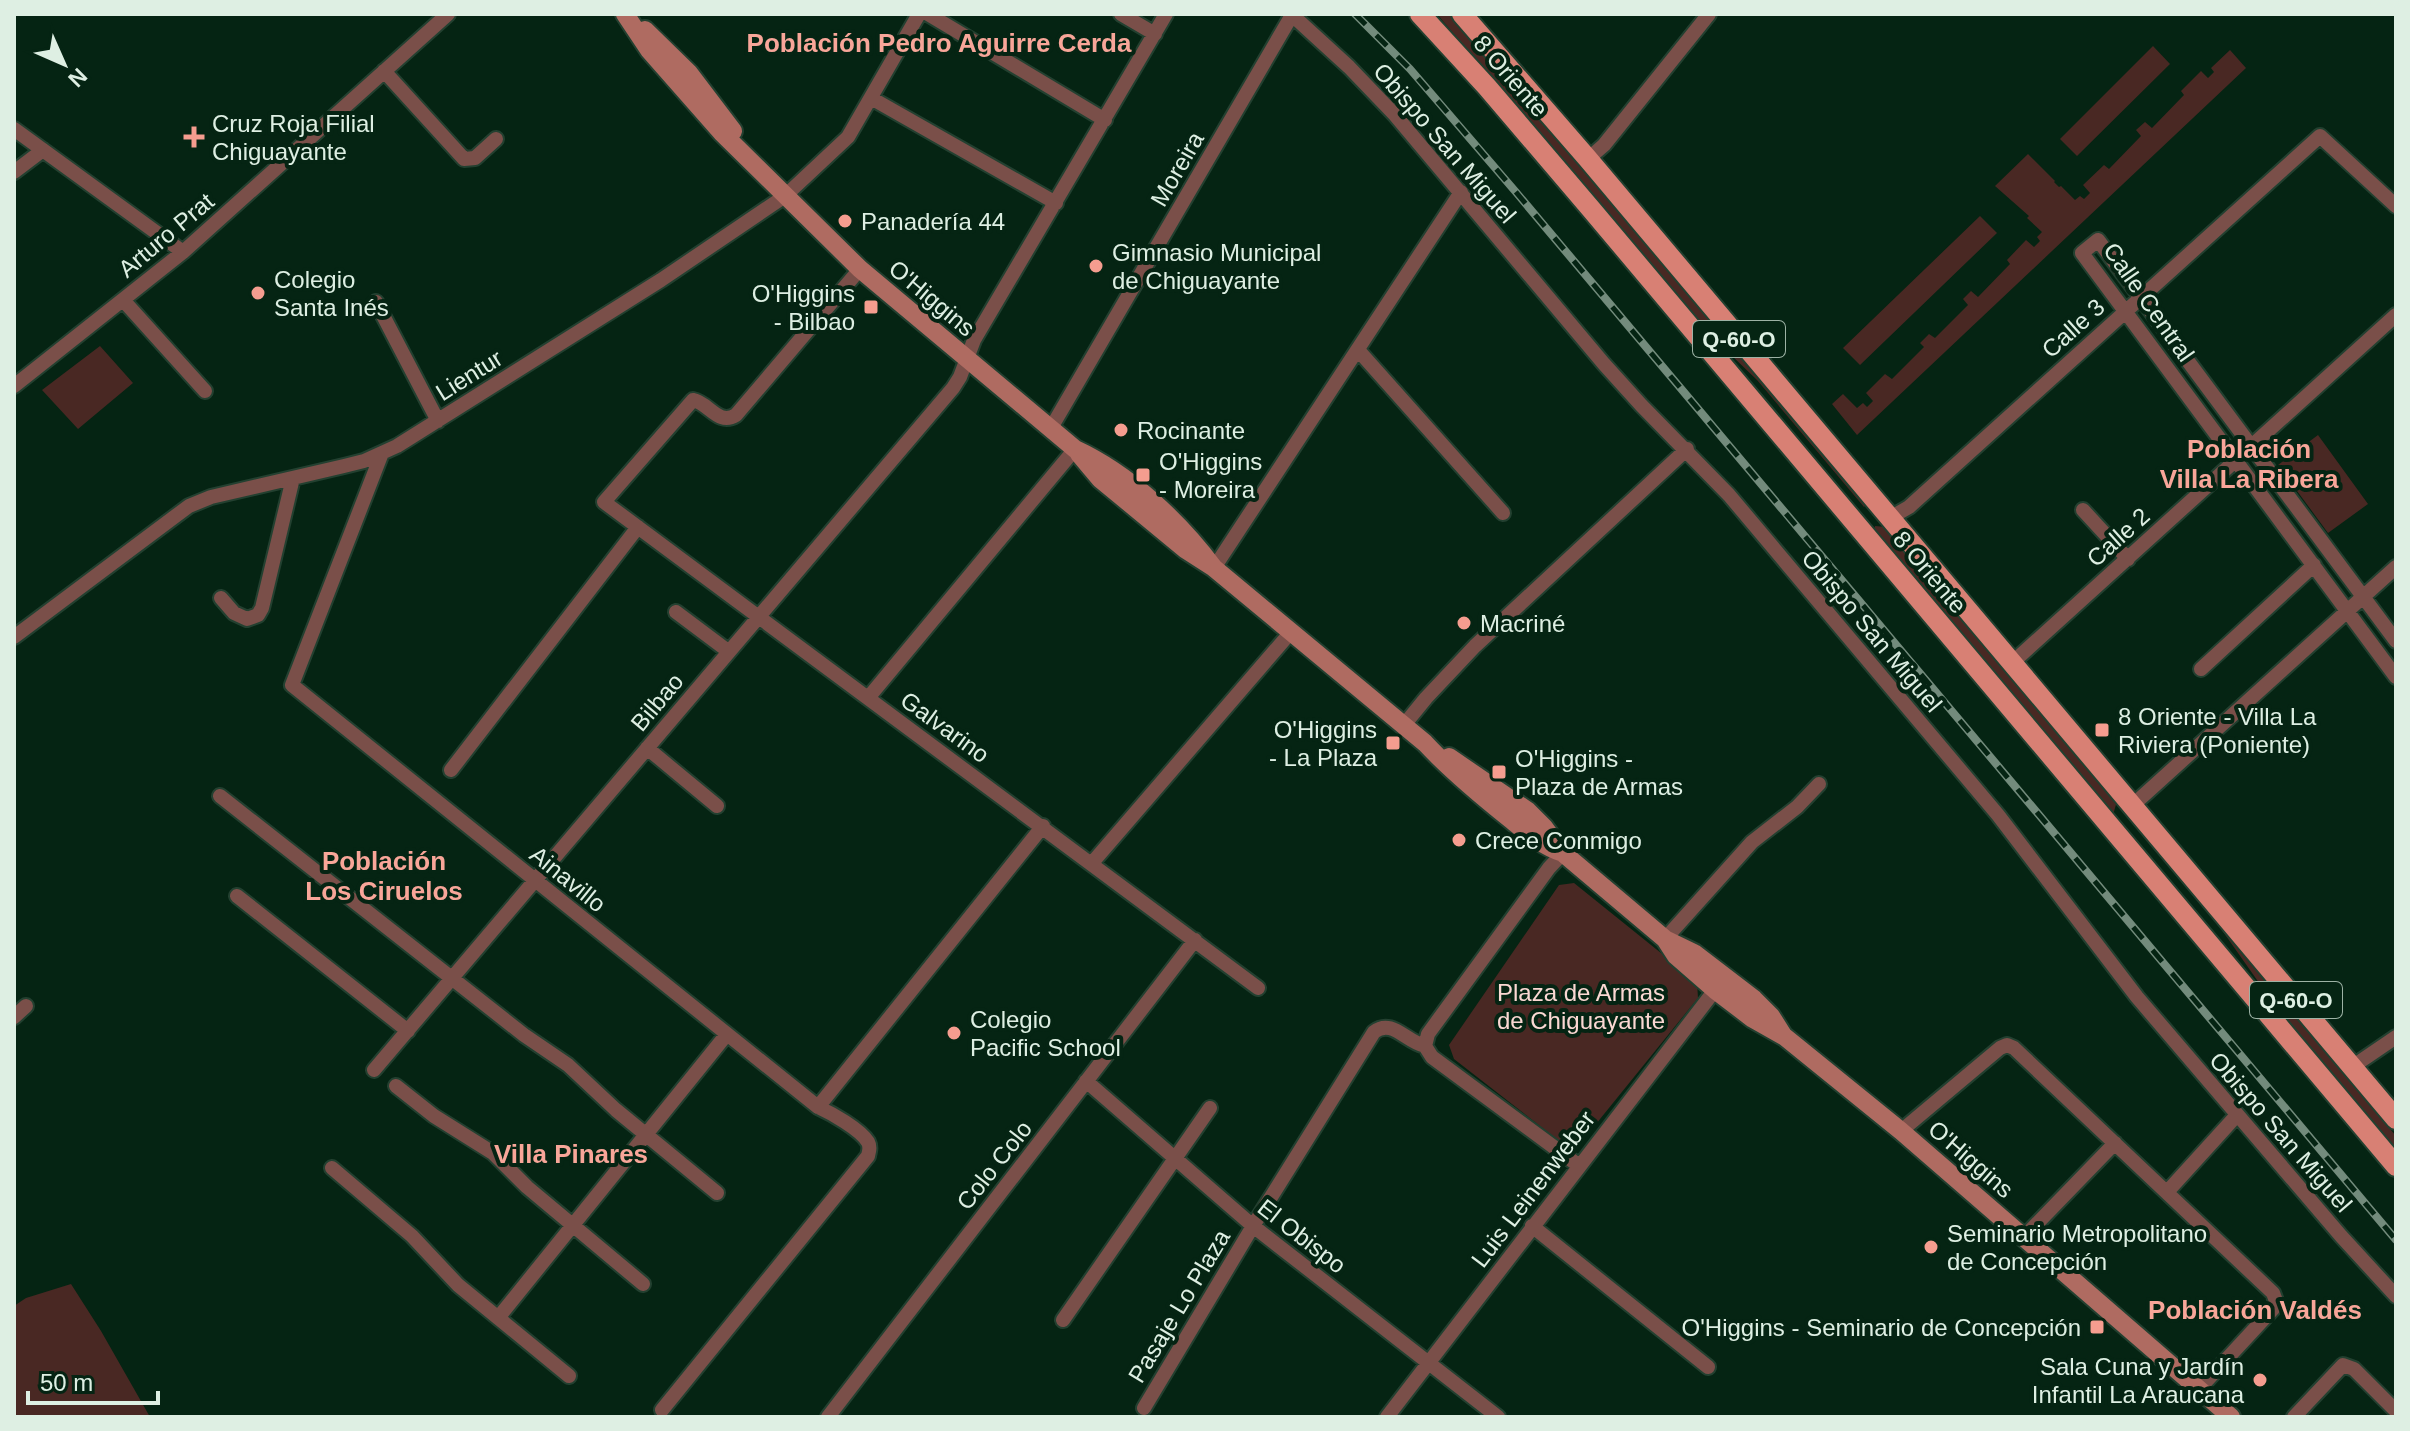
<svg xmlns="http://www.w3.org/2000/svg" width="2410" height="1431" font-family="Helvetica,sans-serif">
<rect width="100%" height="100%" fill="#052413"/>
<!-- green -->
<path fill="#492823" d="M1437 14H1451L1470 34 1867 504 1864 507 1757 380 1701 326Z
M2153 46 2170 64 2077 156 2060 139Z
M2230 50 2246 68 1857 435 1832 404 1843 394 1857 408 1863 403 1867 407 1873 401 1866 393 1885 374 1892 379 1924 347 1920 343 1929 334 1935 338 1968 305 1963 299 1971 291 1978 297 2010 264 2007 260 2026 240 2034 247 2040 241 2037 237 2042 232 2027 218 2029 216 1995 186 2028 154 2055 181 2054 182 2059 187 2061 186 2075 200 2080 196 2084 199 2090 193 2083 185 2104 165 2109 169 2141 136 2136 130 2145 122 2152 128 2184 95 2181 91 2201 71 2208 78 2214 72 2211 68Z
M1980 216 1997 233 1860 365 1843 348Z
M100 346 133 383 78 429 42 390Z
M2318 435 2368 504 2328 533 2278 465Z
M1875 526 1886 527 2117 801 2113 815 1874 531Z
M1574 883 1697 982 1698 998 1579 1145 1567 1147 1454 1059 1449 1045 1559 885Z
M2219 926 2396 1136V1153L2276 1007Z
M71 1284 101 1331 150 1417H14V1306L26 1298Z"/>
<g fill="none" stroke-linecap="round" stroke-linejoin="round">
<!-- street casing -->
<g stroke="#234030" stroke-width="18">
<path id="street" d="M928 14 1105 120
M1121 14 1155 34
M1291 14 1349 67 1395 115 1604 364 1641 405 1729 495 1998 815 2137 997 2341 1236 2396 1296
M384 71 464 159 475 158 496 139
M871 98 1056 203
M14 129 183 252
M1588 159 1604 145 1709 14
M14 172 43 150
M860 269 736 415C718 426 709 403 693 400L604 502 1258 988
M123 300 205 391
M376 302 438 421
M1358 350 1503 513
M14 386 183 252 448 14
M1051 428 1292 15
M382 453 292 685 818 1107C831 1113 860 1129 868 1142 871 1148 869 1150 868 1156L662 1410
M2083 510 2128 559
M1890 518 1909 507 2320 136 2396 206
M1214 568 1461 192
M221 598 234 613 247 619 258 615 262 608 293 478
M676 612 728 651
M14 637 189 506 211 497 344 466 364 461 397 446 661 280 785 196 848 137 919 14
M2396 641 2098 240 2082 253 2396 677
M2012 663 2396 315
M2201 669 2314 565
M868 698 1075 449
M1404 725 1426 698 1475 646 1687 449
M647 748 717 806
M451 770 638 527
M220 796 524 1035 568 1065 616 1110 717 1193
M2133 805 2396 567
M1563 853 1549 868 1428 1034 1425 1046 1432 1057 1578 1165
M1092 863 1291 632
M237 896 408 1031
M1665 939 1752 842 1797 807 1819 784
M14 1017 26 1006
M2352 1067 2396 1037
M374 1070 953 388 960 377 974 340 1166 14
M1086 1081 1253 1226 1498 1417
M396 1086 434 1116 493 1153 527 1187 643 1284
M818 1107 1043 826
M1901 1131 2000 1048 2007 1045 2014 1048 2273 1293 2276 1301 2273 1309 2199 1389
M332 1168 412 1236 458 1285 569 1376
M2167 1192 2237 1115
M1532 1226 1708 1367
M2024 1237 2115 1143
M498 1318 727 1034
M1063 1320 1210 1108
M1144 1408 1253 1226 1374 1032C1392 1018 1406 1042 1425 1046
M828 1417 1195 940
M1387 1417 1715 990
M2294 1417 2343 1365 2354 1369 2396 1411"/>
</g>
<!-- secondary casing -->
<g stroke="#234030" stroke-width="22">
<path id="secondary" d="M625 14 649 50 722 133 860 269 1075 449C1129 474 1179 521 1214 568
M645 30 689 73 733 131
M1079 454 1100 479 1186 550 1214 568 1425 743C1451 771 1480 795 1510 819 1526 832 1542 846 1563 853
M1449 757 1528 811 1544 827 1563 853 1665 939 1694 953 1754 999 1771 1016 1783 1035
M1665 939 1676 956 1715 990 1753 1019 1785 1037 1901 1131 2231 1417"/>
</g>
<!-- primary casing -->
<g stroke="#234030" stroke-width="24">
<path id="primary" d="M1420 14 1487 87 1591 209 2396 1166
M1462 14 1588 159 2396 1119"/>
</g>
<!-- street -->
<use href="#street" stroke="#7a4f49" stroke-width="14"/>
<!-- secondary -->
<use href="#secondary" stroke="#af6b61" stroke-width="18"/>
<!-- primary -->
<use href="#primary" stroke="#d88074" stroke-width="20"/>
<!-- rail casing -->
<g stroke="#738b7c" stroke-width="8">
<path id="rail" d="M1355 14 1410 69 1515 191 2396 1240"/>
</g>
<!-- rail -->
<use href="#rail" stroke="#052413" stroke-width="5" stroke-dasharray="15" stroke-linecap="butt"/>
</g>
<!-- markers -->
<g fill="#f59d8f" stroke="#052413" stroke-width="3">
<path d="M190 125h8v8h8v8h-8v8h-8v-8h-8v-8h8z"/>
<circle cx="845" cy="221" r="8"/>
<circle cx="1096" cy="266" r="8"/>
<circle cx="258" cy="293" r="8"/>
<rect x="863" y="299" width="16" height="16" rx="4"/>
<circle cx="1121" cy="430" r="8"/>
<rect x="1135" y="467" width="16" height="16" rx="4"/>
<circle cx="1464" cy="623" r="8"/>
<rect x="2094" y="722" width="16" height="16" rx="4"/>
<rect x="1385" y="735" width="16" height="16" rx="4"/>
<rect x="1491" y="764" width="16" height="16" rx="4"/>
<circle cx="1459" cy="840" r="8"/>
<circle cx="954" cy="1033" r="8"/>
<circle cx="1931" cy="1247" r="8"/>
<rect x="2089" y="1319" width="16" height="16" rx="4"/>
<circle cx="2260" cy="1380" r="8"/>
</g>
<g text-anchor="middle" dominant-baseline="central" stroke-width="8" stroke-linejoin="round" paint-order="stroke">
<!-- shield labels -->
<g fill="#052413" stroke="#9db2a5" stroke-width="2">
<rect x="1693" y="321" width="92" height="36" rx="6"/>
<rect x="2250" y="982" width="92" height="36" rx="6"/>
</g>
<g font-size="22" font-weight="bold" fill="#deefe3">
<text x="1739" y="339">Q-60-O</text>
<text x="2296" y="1000">Q-60-O</text>
</g>
<!-- street labels -->
<g font-size="24" fill="#deefe3" stroke="#052413">
<text transform="translate(1511 76) rotate(49)">8 Oriente</text>
<text transform="translate(1445 143) rotate(49)">Obispo San Miguel</text>
<text transform="translate(1177 169) rotate(-60)">Moreira</text>
<text transform="translate(166 235) rotate(-40)">Arturo Prat</text>
<text transform="translate(932 298) rotate(40)">O'Higgins</text>
<text transform="translate(2149 302) rotate(55)">Calle Central</text>
<text transform="translate(2073 328) rotate(-42)">Calle 3</text>
<text transform="translate(469 375) rotate(-32)">Lientur</text>
<text transform="translate(2118 537) rotate(-42)">Calle 2</text>
<text transform="translate(1930 572) rotate(50)">8 Oriente</text>
<text transform="translate(1872 631) rotate(50)">Obispo San Miguel</text>
<text transform="translate(657 702) rotate(-50)">Bilbao</text>
<text transform="translate(945 727) rotate(36)">Galvarino</text>
<text transform="translate(568 879) rotate(39)">Ainavillo</text>
<text transform="translate(2281 1132) rotate(49)">Obispo San Miguel</text>
<text transform="translate(1971 1159) rotate(41)">O'Higgins</text>
<text transform="translate(994 1165) rotate(-52)">Colo Colo</text>
<text transform="translate(1533 1189) rotate(-53)">Luis Leinenweber</text>
<text transform="translate(1302 1236) rotate(38)">El Obispo</text>
<text transform="translate(1179 1306) rotate(-59)">Pasaje Lo Plaza</text>
</g>
<!-- poi labels -->
<g font-size="24" fill="#deefe3" stroke="#052413" text-anchor="start">
<text x="212" y="123">Cruz Roja Filial<tspan x="212" dy="28">Chiguayante</tspan></text>
<text x="861" y="221">Panadería 44</text>
<text x="1112" y="252">Gimnasio Municipal<tspan x="1112" dy="28">de Chiguayante</tspan></text>
<text x="274" y="279">Colegio<tspan x="274" dy="28">Santa Inés</tspan></text>
<text x="855" y="293" text-anchor="end">O'Higgins<tspan x="855" dy="28">- Bilbao</tspan></text>
<text x="1137" y="430">Rocinante</text>
<text x="1159" y="461">O'Higgins<tspan x="1159" dy="28">- Moreira</tspan></text>
<text x="1480" y="623">Macriné</text>
<text x="2118" y="716">8 Oriente - Villa La<tspan x="2118" dy="28">Riviera (Poniente)</tspan></text>
<text x="1377" y="729" text-anchor="end">O'Higgins<tspan x="1377" dy="28">- La Plaza</tspan></text>
<text x="1515" y="758">O'Higgins -<tspan x="1515" dy="28">Plaza de Armas</tspan></text>
<text x="1475" y="840">Crece Conmigo</text>
<text x="970" y="1019">Colegio<tspan x="970" dy="28">Pacific School</tspan></text>
<text x="1947" y="1233">Seminario Metropolitano<tspan x="1947" dy="28">de Concepción</tspan></text>
<text x="2081" y="1327" text-anchor="end">O'Higgins - Seminario de Concepción</text>
<text x="2244" y="1366" text-anchor="end">Sala Cuna y Jardín<tspan x="2244" dy="28">Infantil La Araucana</tspan></text>
</g>
<!-- park labels -->
<g font-size="24" fill="#fbd8d3" stroke="#052413">
<text x="1581" y="992">Plaza de Armas<tspan x="1581" dy="28">de Chiguayante</tspan></text>
</g>
<!-- neighbourhood labels -->
<g font-size="26" font-weight="bold" fill="#f8a699" stroke="#052413">
<text x="939" y="43">Población Pedro Aguirre Cerda</text>
<text x="2249" y="449">Población<tspan x="2249" dy="30">Villa La Ribera</tspan></text>
<text x="384" y="861">Población<tspan x="384" dy="30">Los Ciruelos</tspan></text>
<text x="571" y="1154">Villa Pinares</text>
<text x="2255" y="1310">Población Valdés</text>
</g>
</g>
<!-- border -->
<rect width="2410" height="1431" fill="none" stroke="#deefe3" stroke-width="32"/>
<!-- north arrow -->
<g transform="translate(64 64) rotate(135)" stroke="#052413" stroke-width="6" paint-order="stroke">
<path d="M0-6L14 30L0 20L-14 30Z" fill="#deefe3"/>
<text y="-12" font-size="22" font-weight="bold" text-anchor="middle" fill="#deefe3">N</text>
</g>
<!-- scale -->
<path d="M28 1391v12h130v-12" fill="none" stroke="#deefe3" stroke-width="4"/>
<text x="40" y="1391" font-size="24" fill="#deefe3" stroke="#052413" stroke-width="6" paint-order="stroke">50 m</text>
</svg>
